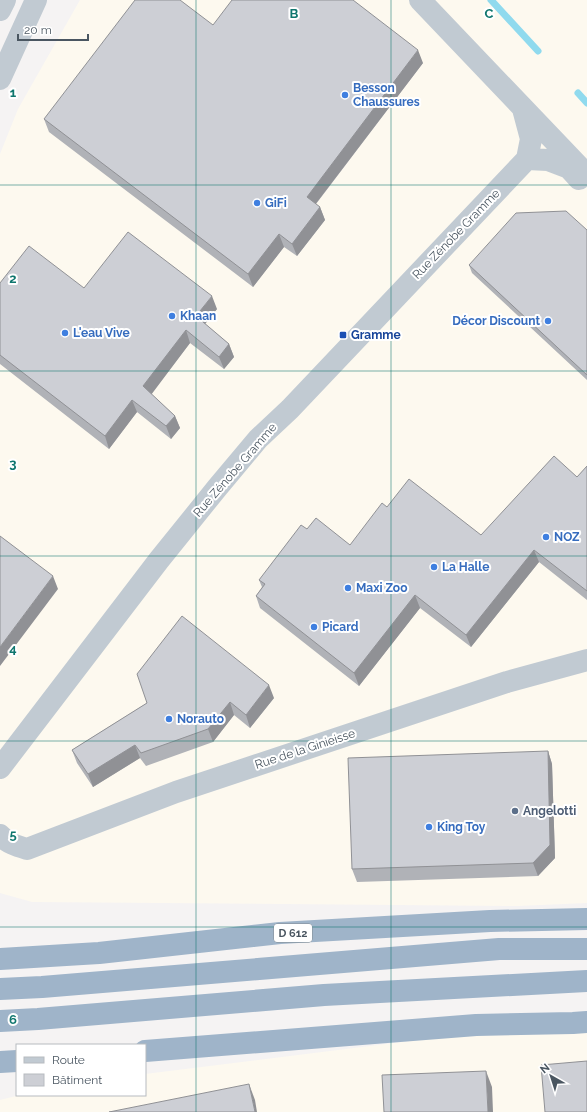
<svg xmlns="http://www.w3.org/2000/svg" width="587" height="1112" font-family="Raleway,sans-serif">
<rect width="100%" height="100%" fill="#f5f3f3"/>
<!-- commercial -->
<path fill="#fdf9ef" d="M80 0H587V903L518 906 32 902 0 893V154L18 109Z
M587 1019V1112H0V1100L20 1095H145V1074Z"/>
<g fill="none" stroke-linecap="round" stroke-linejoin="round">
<!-- stream -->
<path stroke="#90daee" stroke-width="7" d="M491 0 538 51
M578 93 587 103"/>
<!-- minor -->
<path stroke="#c1cad2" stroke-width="22" d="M420 0 587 175
M523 109 531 139 527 159
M527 159 548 160 569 168 579 179
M0 768 159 560 217 488 258 439 290 409 527 159
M0 835C7 843 17 846 27 849L176 792 507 682 587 660"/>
<!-- tertiary -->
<path stroke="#c1cad2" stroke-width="22" d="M0 10 5 0
M0 79 36 0"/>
<!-- trunk -->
<path stroke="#9fb4c9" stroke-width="22" d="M0 959 99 953 280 933 490 921 587 919
M0 989 42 987 499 949H587
M0 1021 38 1019 324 995 587 981
M145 1051 476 1025 573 1023 587 1022
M0 1062 17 1061"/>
</g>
<!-- wall -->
<path fill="#b0b2b7" d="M213 25 423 63 316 204 320 207 325 220 297 256 284 247 253 287 49 132 44 119Z
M587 230V380L472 273 469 265Z
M0 283 84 288 217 309 205 324 229 344 234 357 224 369 190 343 151 394 175 416 180 428 171 439 137 412 109 449 0 364Z
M587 466V600L539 562 471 647 420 608 359 686 260 608 256 596 262 587 259 580 307 529 350 545 387 507 481 535 577 477Z
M274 698 250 728 234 715 213 742 146 766 140 758 93 787 77 763 72 750 147 703Z
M548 751 552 764 555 858 538 876 357 882 352 869Z"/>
<!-- shaded-wall -->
<path fill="#909195" d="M418 50 423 63 311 210 307 197Z
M320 207 325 220 297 256 292 244Z
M279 234 284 247 253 287 248 274Z
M212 296 217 309 201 329 196 316Z
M186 330 190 343 148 399 143 386Z
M229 344 234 357 224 369 219 357Z
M132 400 137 412 109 449 105 436Z
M175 416 180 428 171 439 166 426Z
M534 550 539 562 471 647 466 635Z
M53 576 58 589 0 666V647Z
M415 595 420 608 359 686 354 673Z
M269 685 274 698 250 728 246 715Z
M230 702 234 715 213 742 208 729Z
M135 745 140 758 93 787 88 774Z
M548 751 552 764 555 858 538 876 533 863Z
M486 1071 492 1087 493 1112H488Z
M249 1084 255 1100 257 1112H255Z"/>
<!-- building -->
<path fill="#cdcfd5" stroke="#909195" d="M135 0H180L213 25 232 0H353L418 50 307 197 320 207 292 244 279 234 248 274 44 119Z
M566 211 587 230V375L469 265 516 213Z
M128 232 212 296 196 316 229 344 219 357 186 330 143 386 175 416 166 426 132 400 105 436 0 355V283L29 246 84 288Z
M554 456 577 477 587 466V591L534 550 466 635 415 595 354 673 256 596 265 584 259 580 301 525 307 529 316 518 350 545 382 503 387 507 409 479 481 535Z
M0 536 53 576 0 647Z
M182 616 269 685 246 715 230 702 208 729 141 753 135 745 88 774 72 750 147 703 137 674Z
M548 751 550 845 533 863 352 869 348 758Z
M587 1061V1112H545L541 1065Z
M486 1071 488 1112H384L382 1075Z
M249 1084 255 1112H109Z"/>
<!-- grid -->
<path fill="none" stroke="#0f766e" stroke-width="1" stroke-opacity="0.55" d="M196 0V1112M391 0V1112M0 185H587M0 371H587M0 556H587M0 741H587M0 927H587"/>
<!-- markers -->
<g fill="#3f7fe0" stroke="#fff" stroke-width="1.5">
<circle cx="345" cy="95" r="4"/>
<circle cx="257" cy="203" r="4"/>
<circle cx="172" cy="316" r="4"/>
<circle cx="548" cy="321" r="4"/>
<circle cx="65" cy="333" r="4"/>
<circle cx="546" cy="537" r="4"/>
<circle cx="434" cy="567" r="4"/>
<circle cx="348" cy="588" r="4"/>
<circle cx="314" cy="627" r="4"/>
<circle cx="169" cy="719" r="4"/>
<circle cx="429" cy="827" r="4"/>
</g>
<rect fill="#1a4fb4" stroke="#fff" stroke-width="1.5" x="339" y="331" width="8" height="8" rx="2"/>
<circle fill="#5c6f8a" stroke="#fff" stroke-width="1.5" cx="515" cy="811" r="4"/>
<g text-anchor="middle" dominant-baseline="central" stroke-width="4" stroke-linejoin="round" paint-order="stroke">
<!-- shield labels -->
<rect fill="#fff" stroke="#808990" stroke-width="1" x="274" y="924" width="38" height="18" rx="3"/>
<g font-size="11" font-weight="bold" fill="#4a5661">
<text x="293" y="933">D 612</text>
</g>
<!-- shop labels -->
<g font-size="12" font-weight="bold" fill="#366cbe" stroke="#fff" text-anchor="start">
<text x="353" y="88">Besson<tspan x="353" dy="14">Chaussures</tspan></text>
<text x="265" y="203">GiFi</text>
<text x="180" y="316">Khaan</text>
<text x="540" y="321" text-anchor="end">Décor Discount</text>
<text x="73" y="333">L'eau Vive</text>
<text x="554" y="537">NOZ</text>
<text x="442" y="567">La Halle</text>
<text x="356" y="588">Maxi Zoo</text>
<text x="322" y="627">Picard</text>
<text x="177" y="719">Norauto</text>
<text x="437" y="827">King Toy</text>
</g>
<!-- street labels -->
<g font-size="12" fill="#4a5661" stroke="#fff">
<text transform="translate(456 234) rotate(-46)">Rue Zénobe Gramme</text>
<text transform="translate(235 470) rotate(-49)">Rue Zénobe Gramme</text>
<text transform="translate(305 749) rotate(-18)">Rue de la Ginieisse</text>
</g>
<!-- transit labels -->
<g font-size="12" font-weight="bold" fill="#164399" stroke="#fff" text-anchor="start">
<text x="351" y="335">Gramme</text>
</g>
<!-- service labels -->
<g font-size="12" font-weight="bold" fill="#4e5e75" stroke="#fff" text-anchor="start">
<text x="523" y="811">Angelotti</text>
</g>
</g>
<g font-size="13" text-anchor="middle" font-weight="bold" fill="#0f766e" stroke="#fff" stroke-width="4" stroke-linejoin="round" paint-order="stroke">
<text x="294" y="18">B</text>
<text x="489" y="18">C</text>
<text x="13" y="97">1</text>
<text x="13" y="283">2</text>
<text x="13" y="468">3</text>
<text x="13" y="653">4</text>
<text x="13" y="839">5</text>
<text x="13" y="1024">6</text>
</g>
<!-- legend -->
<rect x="16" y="1044" width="130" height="52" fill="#ffffff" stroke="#b7bbc0"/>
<rect x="24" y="1057" width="20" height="6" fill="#c1cad2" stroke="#b7bbc0"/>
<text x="52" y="1064" font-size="12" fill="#4a5661">Route</text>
<rect x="24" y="1074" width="20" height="12" fill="#cdcfd5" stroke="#b7bbc0"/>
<text x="52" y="1084" font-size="12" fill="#4a5661">Bâtiment</text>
<!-- north arrow -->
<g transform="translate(551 1076) rotate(321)" stroke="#ffffff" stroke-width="3" paint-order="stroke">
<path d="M0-3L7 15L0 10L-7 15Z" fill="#4a5661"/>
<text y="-6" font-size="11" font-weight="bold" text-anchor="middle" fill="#4a5661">N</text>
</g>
<!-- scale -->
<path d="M18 34v6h70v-6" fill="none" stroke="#4a5661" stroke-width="2"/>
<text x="24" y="34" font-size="12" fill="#4a5661" stroke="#ffffff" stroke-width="3" paint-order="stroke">20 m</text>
</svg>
